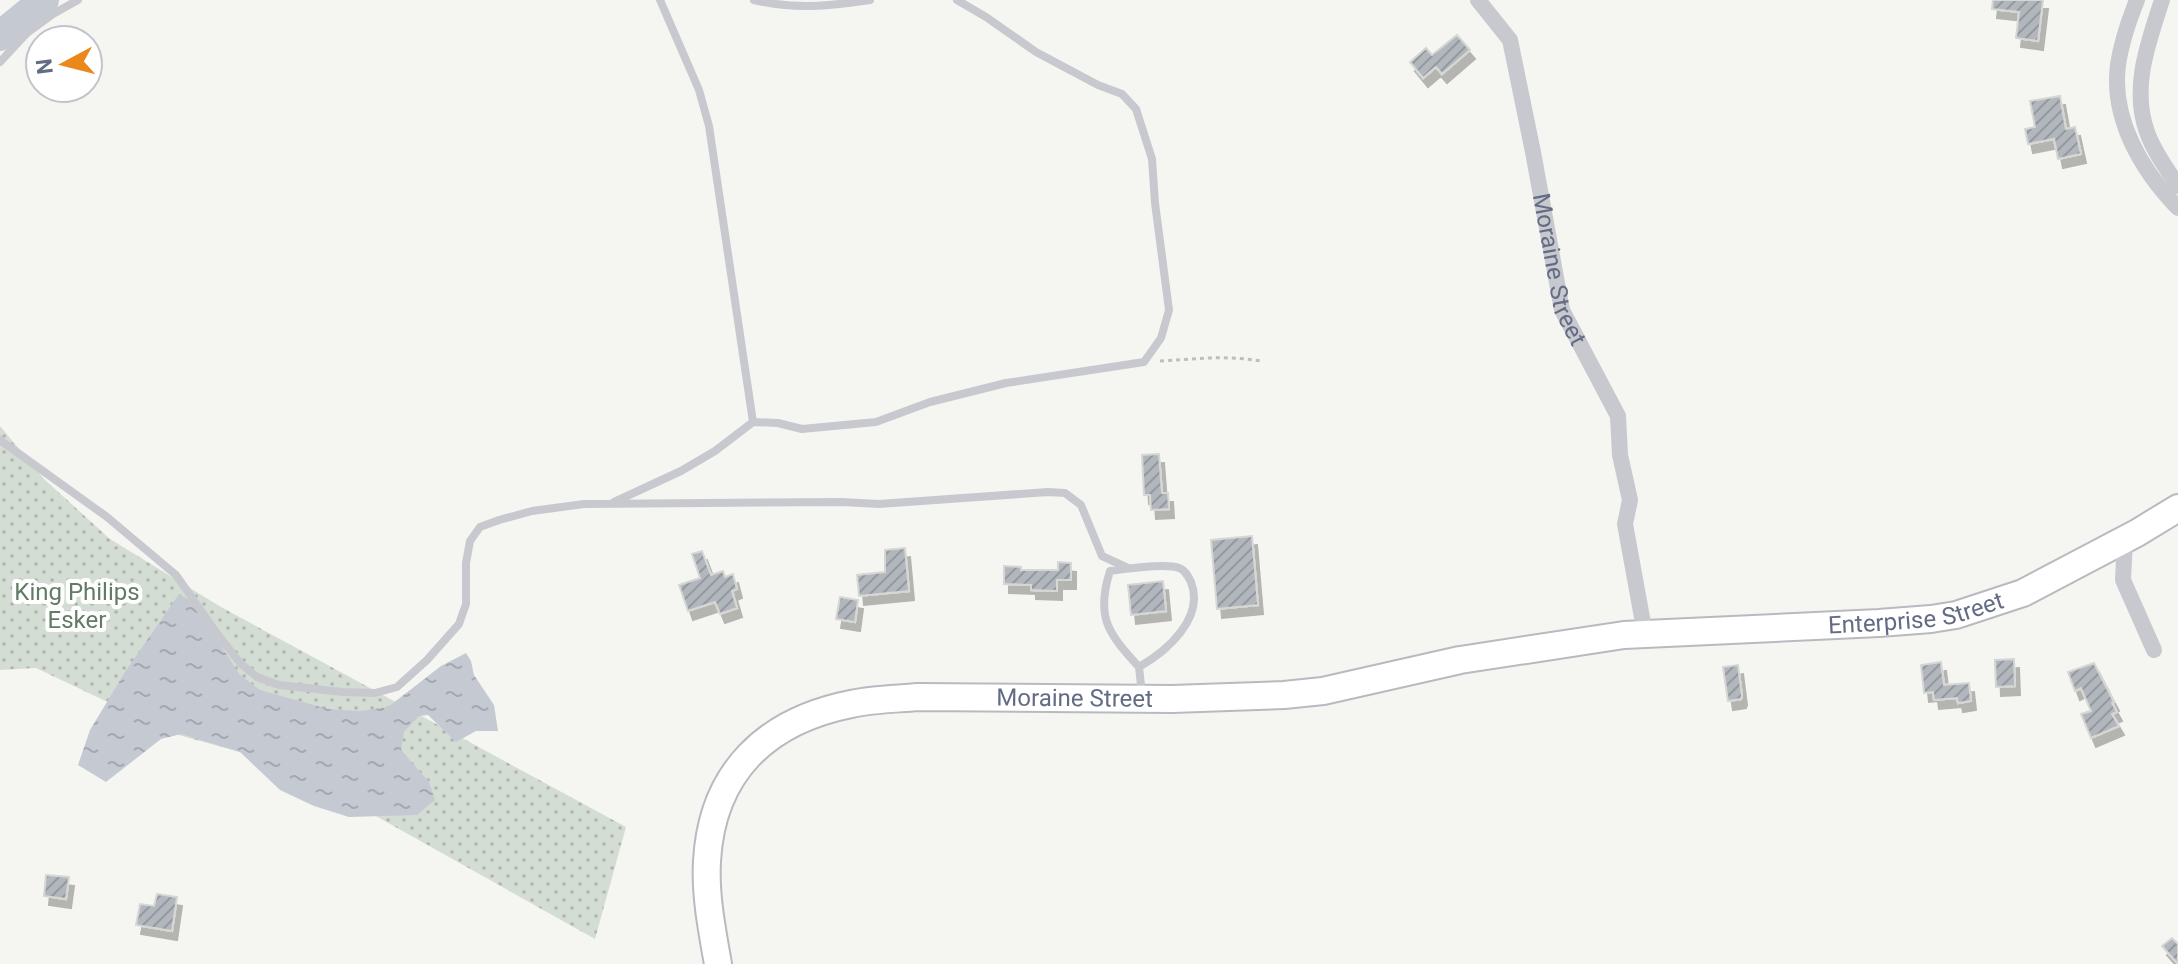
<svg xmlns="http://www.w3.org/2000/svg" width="2178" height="964" font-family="Roboto,sans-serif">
<defs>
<pattern id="park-dots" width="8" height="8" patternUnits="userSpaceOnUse" patternTransform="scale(2)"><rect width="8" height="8" fill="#d4ddd3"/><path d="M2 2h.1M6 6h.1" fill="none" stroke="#b0b7b1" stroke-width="1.8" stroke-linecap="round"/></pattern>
<pattern id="water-ripples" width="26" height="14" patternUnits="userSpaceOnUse" patternTransform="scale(2)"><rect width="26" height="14" fill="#c5cad2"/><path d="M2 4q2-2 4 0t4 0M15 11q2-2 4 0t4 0" fill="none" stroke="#a4a8b0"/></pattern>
<pattern id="building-hatch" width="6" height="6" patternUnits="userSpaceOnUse" patternTransform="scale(2)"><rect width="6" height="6" fill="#b2b6bd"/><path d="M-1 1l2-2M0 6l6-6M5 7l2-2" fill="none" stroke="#94989f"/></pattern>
<filter id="shadow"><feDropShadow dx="5" dy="9" stdDeviation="0" flood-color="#0004"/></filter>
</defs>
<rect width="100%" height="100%" fill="#f5f6f2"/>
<!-- park -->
<path fill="url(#park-dots)" d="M0 426 44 479 110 539 221 607 626 827 595 939 283 764 175 734 36 668 0 670Z"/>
<!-- water -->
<path fill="url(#water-ripples)" d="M179 594 193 602 240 675 260 690 328 709 360 711 388 707 441 666 466 653 471 661 474 675 494 705 498 731H476L456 742 428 715 419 716 404 732 401 750 429 782 435 800 417 815 349 817 314 806 280 790 240 752 181 734 161 739 106 782 78 765 90 730 125 672Z"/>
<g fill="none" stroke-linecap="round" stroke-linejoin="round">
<!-- river -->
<path stroke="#c5cad2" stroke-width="30" d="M0 36 44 0"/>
</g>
<!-- building -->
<path fill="url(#building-hatch)" stroke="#d6d7d5" stroke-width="2" filter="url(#shadow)" d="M1993 0H2043L2038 41 2016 38 2019 12 1992 9Z
M1457 35 1470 50 1442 74 1436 67 1423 78 1410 62 1426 48 1432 55Z
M2060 96 2066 129 2075 127 2081 154 2058 159 2054 139 2028 144 2025 129 2035 127 2030 101Z
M1159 454 1162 493H1168L1169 509 1151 510 1150 495H1144L1142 455Z
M1252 536 1258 605 1217 609 1211 540Z
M905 548 909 591 859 596 857 575 885 572V550Z
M702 551 711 575 723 571 725 577 733 574 737 589 732 591 737 608 720 614 715 602 688 611 679 585 700 578 692 554Z
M1058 562 1071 563V580H1057V591L1031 590V585L1004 584V566L1021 567V570H1058Z
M1163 581 1166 611 1131 615 1128 585Z
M840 597 858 600 855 622 836 619Z
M2014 659 2015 686 1996 687 1995 660Z
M1941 662 1944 685 1969 683 1971 701 1958 703 1957 698 1934 700 1933 692 1924 693 1921 665Z
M2094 663 2114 702 2112 703 2117 712 2112 714 2119 726 2091 738 2081 714 2091 711 2081 688 2075 691 2068 672Z
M1738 665 1742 696 1741 699 1728 701 1723 667Z
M46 875 69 877 66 899 44 896Z
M157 894 177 897 172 931 136 925 140 904 154 906Z
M2172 938 2178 944V964L2162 946Z"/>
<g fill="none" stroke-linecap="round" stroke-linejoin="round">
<!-- primary casing -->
<g stroke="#b8babf" stroke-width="30">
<g id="primary">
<path id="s2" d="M718 964C712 930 705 895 707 861 712 772 766 721 851 704 873 699 896 699 918 697L1172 699 1284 695 1323 691 1460 660 1624 635 1879 623 1931 619 1956 615 2023 593 2137 533 2178 508"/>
</g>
</g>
<!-- path -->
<path stroke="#bcbec1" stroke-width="3" stroke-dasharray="4 4" stroke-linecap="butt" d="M1160 361C1195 359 1225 355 1261 361"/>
<!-- lane -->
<path stroke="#c8c9ce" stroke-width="8" d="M660 0 699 90 709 126 753 422
M754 0C797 10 828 6 870 0
M0 62 27 33 53 14 78 0
M0 440 107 517 176 575 218 635 241 664 257 677 279 685 343 692 375 693 397 687 427 660 459 624 466 604V563L470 541 480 527 499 520 532 511 584 504 842 502 879 504 1048 492 1065 493 1081 505 1102 556 1128 568
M614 502 681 471 715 451 753 422 778 423 802 429 876 422 930 402 1006 383 1144 362 1161 338 1169 310 1155 203 1152 159 1136 109 1122 94 1098 85 1036 52 986 17 957 0
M1139 667C1109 634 1095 618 1110 571 1124 569 1167 563 1179 568 1185 570 1188 576 1191 582 1205 618 1167 651 1139 667L1142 694"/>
<!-- street -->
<g stroke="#c8c9ce" stroke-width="16">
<path id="s1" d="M1478 0 1510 40 1533 152 1562 310 1618 416 1620 455 1630 500 1625 524 1645 634"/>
<path d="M2137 0C2129 20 2121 44 2118 65 2111 119 2142 171 2178 208"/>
<path d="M2162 0C2148 43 2131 88 2147 132 2154 152 2167 169 2178 186"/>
<path d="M2125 539 2123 580 2154 650"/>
</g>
<!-- primary -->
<use href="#primary" stroke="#fff" stroke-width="26"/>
</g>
<g text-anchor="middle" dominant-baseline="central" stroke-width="8" stroke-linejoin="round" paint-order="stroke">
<!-- street labels -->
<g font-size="24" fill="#636c84" stroke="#fff">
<text stroke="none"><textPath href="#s1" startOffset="286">Moraine Street</textPath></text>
<text stroke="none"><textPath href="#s2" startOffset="1408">Enterprise Street</textPath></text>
<text stroke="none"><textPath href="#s2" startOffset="560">Moraine Street</textPath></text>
</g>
<!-- park labels -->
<g font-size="24" fill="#627b64" stroke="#fff">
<text x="77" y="592">King Philips<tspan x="77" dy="28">Esker</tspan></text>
</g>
</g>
<!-- north arrow -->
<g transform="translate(64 64) rotate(263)"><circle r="38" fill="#ffffff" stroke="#c1c4ce" stroke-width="2"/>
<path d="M0-6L14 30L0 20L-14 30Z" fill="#eb881c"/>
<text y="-12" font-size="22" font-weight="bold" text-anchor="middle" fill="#636c84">N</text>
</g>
</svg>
